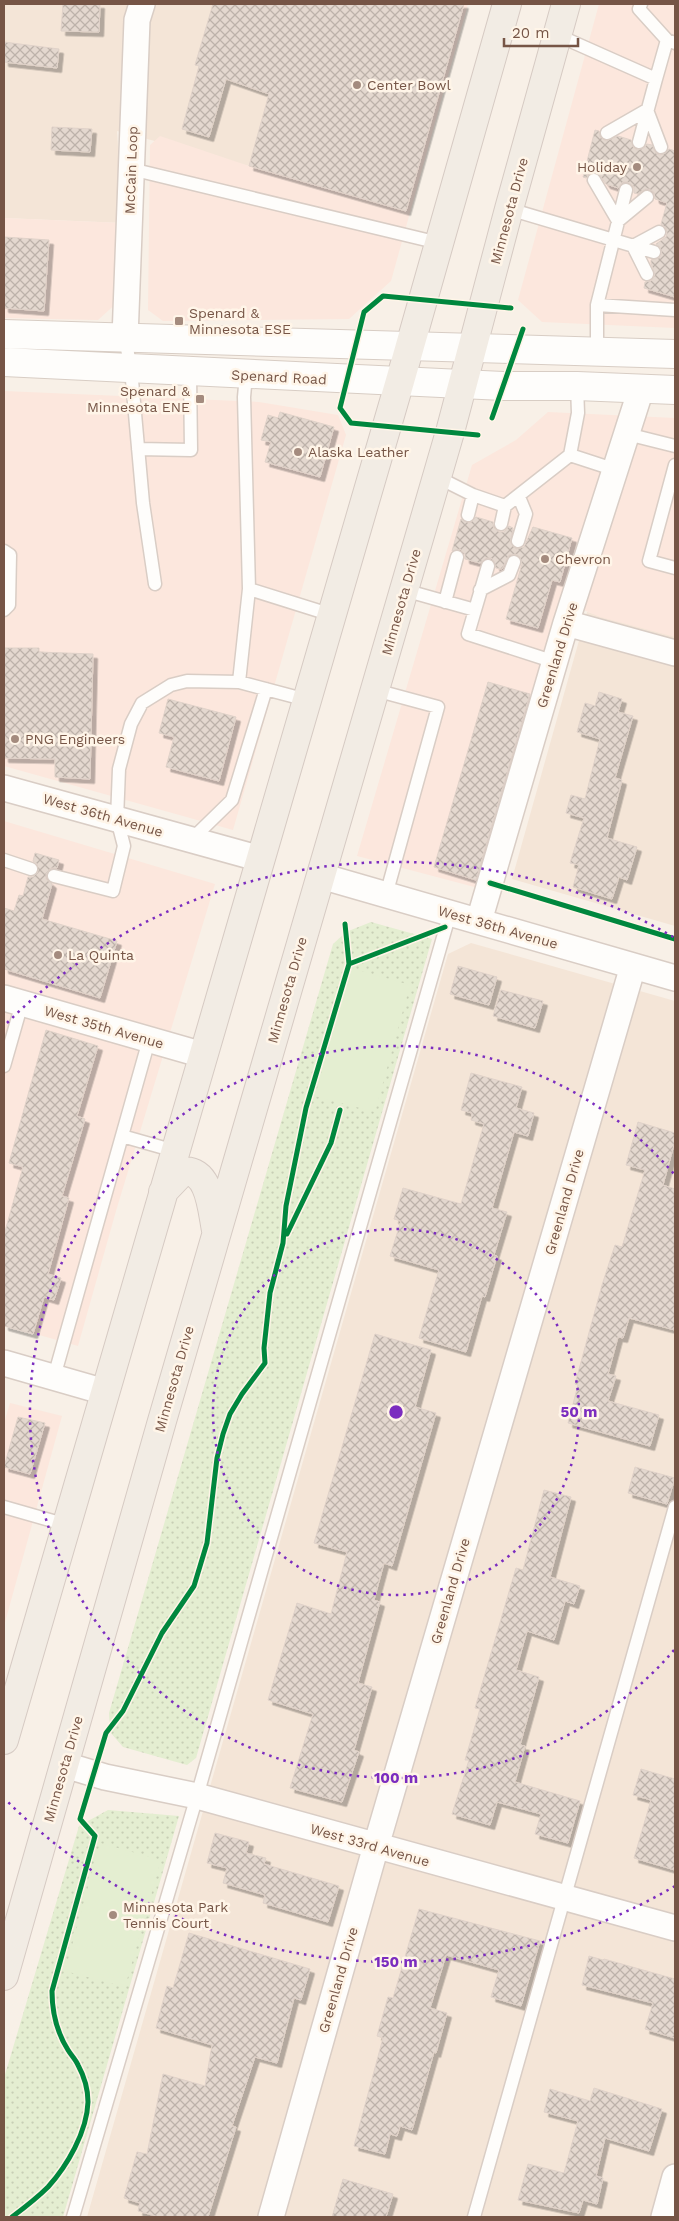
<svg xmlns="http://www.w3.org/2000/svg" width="679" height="2221" font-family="'Work Sans',sans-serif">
<defs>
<pattern id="park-dots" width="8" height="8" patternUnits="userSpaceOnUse" patternTransform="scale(1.25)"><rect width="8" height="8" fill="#e4eed1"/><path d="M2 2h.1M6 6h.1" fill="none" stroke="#c7ceb5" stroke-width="1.8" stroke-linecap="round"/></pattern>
<pattern id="building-cross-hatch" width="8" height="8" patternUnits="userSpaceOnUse" patternTransform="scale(1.25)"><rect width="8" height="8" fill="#e4d8cf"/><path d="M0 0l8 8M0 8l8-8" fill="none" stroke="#bdb2aa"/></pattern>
<filter id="shadow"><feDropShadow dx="4.5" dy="4.5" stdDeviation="0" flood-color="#0004"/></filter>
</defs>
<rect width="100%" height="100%" fill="#f8f0e7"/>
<!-- residential -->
<path fill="#f4e5d7" d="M4 4H295L249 166 117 131 123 223 4 218Z
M587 612 675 635V926L512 879Z
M471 943 675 1001V2217H87L448 954Z"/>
<!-- commercial -->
<path fill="#fce7dd" d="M295 4H468L391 281 349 319 163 321 148 310 150 145 160 136 249 166Z
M599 4H675V328L542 322 518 300Z
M4 218 123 223 119 301 98 320 4 318Z
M4 391 259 402 338 415 346 435 233 830 4 766Z
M548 412 675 418V637L600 617 567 603 482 889 357 856 472 465 516 440Z
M4 821 215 884 116 1211 78 1346 4 1325Z
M10 1403 62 1416 4 1626V1423Z"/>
<!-- park -->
<path fill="url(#park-dots)" d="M371 922 432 939 196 1758 187 1765 123 1747 110 1732 109 1713 333 944 346 932Z
M108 1810 179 1816 63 2217H4V2078L79 1826Z"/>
<!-- garden -->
<path fill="#e4eed1" d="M351 968 410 985 375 1112 315 1096Z
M100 1843 161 1860 125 1987 65 1971Z"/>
<!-- building -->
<path fill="url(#building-cross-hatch)" stroke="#e0d2c9" filter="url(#shadow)" d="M63 4H100L99 32 61 31Z
M213 4H464L406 211 249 166 269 94 226 79 209 137 182 129 199 66 195 65Z
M4 42 59 49 57 68 4 62Z
M52 127 92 129 90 152 51 150Z
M595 130 599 131 600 137 606 141 618 136 631 140 633 147 637 150 644 148 647 144 652 145 656 153 659 155 664 154 669 149 675 151V297L644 288 645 282 651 281 655 275 651 263V260L659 258 662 254 660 247 656 244 666 237 667 233 666 228 661 224 667 203 655 199 654 192 649 189H645L638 194 634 193V187L628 182H623L618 188 606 184 598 173H590L586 178 583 177Z
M4 237 49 240 44 311 4 308Z
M280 412 334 427 320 477 265 462 271 442 261 440 268 415 278 418Z
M476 517 493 522V527L499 532H504L509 526 513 528 510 542 516 549 524 547 533 527 572 538 560 582 552 580 538 628 506 619 522 564 520 557 516 554 509 555 502 569 496 568 494 561 491 558H486L480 563 465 559V554L460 549 452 551 461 519 470 523Z
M4 648H39V652L93 654 90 779 55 777V759L4 758Z
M488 682 530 694 476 880 434 867Z
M599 692 622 699 618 712 633 716 615 778 622 780 607 838 637 847 627 880 619 877 612 899 573 887 579 865 570 863 584 818 566 813 571 795 585 799 600 739 577 732 585 703 595 706Z
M168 699 236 717 219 781 166 767 174 737 159 733Z
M35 853 59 860 57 868H51L46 874V879L52 884 42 919 117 941 100 998 4 969V908L14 911 19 895 23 896 28 877H33L38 872 37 864 33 861Z
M458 966 497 977 489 1005 450 994Z
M501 990 543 1001 535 1028 493 1016Z
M46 1030 98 1046 77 1116 85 1119 62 1196 69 1198 48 1274 61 1278 54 1300 44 1297 33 1334 4 1326V1235L23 1167 9 1163Z
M471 1073 522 1087 516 1108 534 1113 528 1136 514 1132 492 1208 507 1212 494 1255 497 1256 485 1297 482 1296 466 1352 419 1338 439 1270 390 1256 401 1221 394 1219 403 1188 461 1204 484 1124 471 1120 472 1113 461 1110Z
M638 1122 675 1133V1141L663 1185 675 1189V1330L629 1318 623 1338 618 1337 608 1374 616 1376 608 1401 659 1415 650 1446 568 1423 578 1385 575 1384 602 1285 615 1245 622 1247 645 1170 626 1165Z
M375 1334 431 1350 415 1407 436 1413 392 1566 384 1563 374 1600 380 1602 358 1683 372 1687 354 1750 359 1752 342 1802 290 1788 313 1714 268 1700 297 1603 331 1614 347 1552 314 1543Z
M18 1417 45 1423 30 1474 4 1467Z
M635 1467 675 1478 667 1504 628 1493Z
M544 1490 571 1497 550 1577 580 1586 574 1604 565 1601 554 1640 527 1631 516 1670 539 1677 520 1745 525 1746 515 1782 580 1801 568 1843 535 1834 541 1814 497 1802 490 1825 452 1814 469 1760H465L480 1709 475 1708 516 1568 523 1570Z
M641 1769 675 1779V1870L634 1858 651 1800 633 1795Z
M215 1833 249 1842 246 1853 266 1858 264 1864 339 1886 328 1922 263 1903 265 1895 223 1883 227 1868 207 1863Z
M419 1909 540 1941 521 2006 491 1997 499 1970 446 1955 430 2008 447 2013 436 2053 434 2052 412 2130 400 2126 397 2136 390 2134 385 2154 354 2146 383 2038 377 2036 388 1997 393 1998Z
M189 1933 310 1969 301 2000 294 1998 277 2063 255 2057 232 2126 236 2127 208 2217H159L138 2211 140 2203 124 2198 137 2152 147 2154 163 2074 205 2086 212 2045 156 2028 167 1986 173 1988Z
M589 1956 603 1960 604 1959 675 1979V2038L645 2029 653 2003 582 1985Z
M594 2088 662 2109 649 2151 605 2138 596 2176 603 2178 597 2204 583 2200 579 2213 518 2200 528 2164 564 2173 578 2121 544 2112 550 2089 590 2101Z
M343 2179 393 2194 386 2217H332Z"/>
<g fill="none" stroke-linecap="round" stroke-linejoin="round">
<!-- service casing -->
<g stroke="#d9cdc5" stroke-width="15">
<path id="service" d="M641 4 639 9 667 40
M557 35 656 79 639 142
M656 79 667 40 675 43
M607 133 647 110 661 147
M131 169 439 243
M594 180 618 221 647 197
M509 209 654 252
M647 274 633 246 659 232
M597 305 675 310
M125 338 131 369 143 503 155 584
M597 353V305L626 190
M246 375 244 397 249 589 332 615
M627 434 675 446
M138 449 191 450 190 373
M570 455 616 470
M675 465 649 561 675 568
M437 477 473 495 505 506 501 524
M505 506 570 455 578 413 577 386
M468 515 473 495
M518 541 526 514 519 497
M4 551 10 555 9 605 4 610
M404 590 475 610 488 566
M480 590 509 575 514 562
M445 602 457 557
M475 610 468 634 555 662
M239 682 307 700
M375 690 438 707 386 895
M191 840 232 800 266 689
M4 860 31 869
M54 876 113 891 124 846 117 819 119 769 131 724 142 703 171 685 187 681 239 682 249 589
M4 1066 22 1003
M122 1136 175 1151
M54 1377 149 1040
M4 1507 67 1525
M73 2217 197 1796 450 913
M474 2217 675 1507"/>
</g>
<!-- minor casing -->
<g stroke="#d9cdc5" stroke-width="28">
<path id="minor" d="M125 338 137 20 142 4
M566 623 675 653
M4 788 261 859
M321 876 675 978
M479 921 566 623 641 389
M4 998 203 1055
M4 1363 105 1392
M65 1765 105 1777 197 1796 675 1928
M271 2217 376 1846 633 966
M664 2217 675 2177"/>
</g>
<!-- secondary casing -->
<g stroke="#d8cdc4" stroke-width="30">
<path id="secondary" d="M4 334 675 354
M4 362 503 386H577L675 390"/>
</g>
<!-- primary casing -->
<g stroke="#d6cac3" stroke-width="30">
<path id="primary" d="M163 1192 182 1172C210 1167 212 1211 216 1230
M4 1740 400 381 507 4
M4 1976 162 1421 450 432 509 209 566 4"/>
</g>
<!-- service -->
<use href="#service" stroke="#fefdfb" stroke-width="12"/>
<!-- minor -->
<use href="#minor" stroke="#fefdfb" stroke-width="25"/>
<!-- secondary -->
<use href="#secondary" stroke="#fefdfb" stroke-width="28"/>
<!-- primary -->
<use href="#primary" stroke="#f2ece4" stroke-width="28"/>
<!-- cycleway casing -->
<g stroke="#fff5e8" stroke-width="8">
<path id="cycleway" d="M492 418 523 329
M478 435 351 423 340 408 364 312 383 296 511 308
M490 883 675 939
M349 964 445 927
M287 1234 331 1143 340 1110
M12 2217C24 2208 37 2198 48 2187 67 2166 87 2132 88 2102 88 2090 84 2076 78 2065 76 2060 71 2055 68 2050 56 2031 52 2013 52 1991L95 1836 80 1819 106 1733 123 1711 162 1633 194 1586 207 1543 217 1458 223 1434 230 1414 242 1394 265 1363 264 1348 270 1293 283 1243 286 1206 306 1108 349 964 345 924"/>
</g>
<!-- cycleway -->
<use href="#cycleway" stroke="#00873e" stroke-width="5"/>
</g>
<!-- distance rings -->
<g fill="none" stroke="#7b2cbf" stroke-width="2.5" stroke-dasharray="2.5 5">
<circle cx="396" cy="1412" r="183"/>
<path d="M674 1650A366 366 0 1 1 674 1174"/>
<path d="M675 1886A550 550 0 0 1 7 1801M7 1023A550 550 0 0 1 675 938"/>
</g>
<!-- markers -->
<g fill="#a48b7e" stroke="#fff5e8" stroke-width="2">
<circle cx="357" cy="85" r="5"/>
<circle cx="637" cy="167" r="5"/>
<rect x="174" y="316" width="10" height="10" rx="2.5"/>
<rect x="195" y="394" width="10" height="10" rx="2.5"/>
<circle cx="298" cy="452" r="5"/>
<circle cx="545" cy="559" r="5"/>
<circle cx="15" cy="739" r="5"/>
<circle cx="58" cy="955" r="5"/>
<circle cx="113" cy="1915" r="5"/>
</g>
<g text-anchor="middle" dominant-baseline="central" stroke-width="5" stroke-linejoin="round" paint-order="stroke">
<!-- poi labels -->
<g font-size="14" fill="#765546" stroke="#fff5e8" text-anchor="start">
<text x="367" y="85">Center Bowl</text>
<text x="627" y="167" text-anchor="end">Holiday</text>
<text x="189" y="313">Spenard &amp;<tspan x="189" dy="16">Minnesota ESE</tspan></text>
<text x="190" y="391" text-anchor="end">Spenard &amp;<tspan x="190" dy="16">Minnesota ENE</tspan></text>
<text x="308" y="452">Alaska Leather</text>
<text x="555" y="559">Chevron</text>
<text x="25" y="739">PNG Engineers</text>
<text x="68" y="955">La Quinta</text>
<text x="123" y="1907">Minnesota Park<tspan x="123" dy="16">Tennis Court</tspan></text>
</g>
<!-- street labels -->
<g font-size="14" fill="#765546" stroke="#fff5e8">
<text transform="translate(131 170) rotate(-88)">McCain Loop</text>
<text transform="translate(509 211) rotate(-75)">Minnesota Drive</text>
<text transform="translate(279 377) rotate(3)">Spenard Road</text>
<text transform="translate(401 602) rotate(-74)">Minnesota Drive</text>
<text transform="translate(557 655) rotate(-73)">Greenland Drive</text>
<text transform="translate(103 815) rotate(16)">West 36th Avenue</text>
<text transform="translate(498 927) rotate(16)">West 36th Avenue</text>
<text transform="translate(287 990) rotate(-74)">Minnesota Drive</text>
<text transform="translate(104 1027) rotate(16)">West 35th Avenue</text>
<text transform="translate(564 1202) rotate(-74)">Greenland Drive</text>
<text transform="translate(174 1379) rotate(-74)">Minnesota Drive</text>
<text transform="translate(450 1591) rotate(-74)">Greenland Drive</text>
<text transform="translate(63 1769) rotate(-74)">Minnesota Drive</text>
<text transform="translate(370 1845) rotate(16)">West 33rd Avenue</text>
<text transform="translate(338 1980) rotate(-74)">Greenland Drive</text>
</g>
</g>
<circle cx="396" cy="1412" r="8" fill="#7b2cbf" stroke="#fff5e8" stroke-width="2.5"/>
<g font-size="15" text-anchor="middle" font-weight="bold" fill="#7b2cbf" stroke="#fff5e8" stroke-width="5" stroke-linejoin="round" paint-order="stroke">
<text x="579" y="1417">50 m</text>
<text x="396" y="1783">100 m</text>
<text x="396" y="1967">150 m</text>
</g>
<!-- border -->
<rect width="679" height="2221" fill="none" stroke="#765546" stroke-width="10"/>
<!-- scale -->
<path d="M504 38v8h74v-8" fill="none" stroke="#765546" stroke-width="2.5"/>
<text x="512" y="38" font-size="15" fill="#765546" stroke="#fff5e8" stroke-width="4" paint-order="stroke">20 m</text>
</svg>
